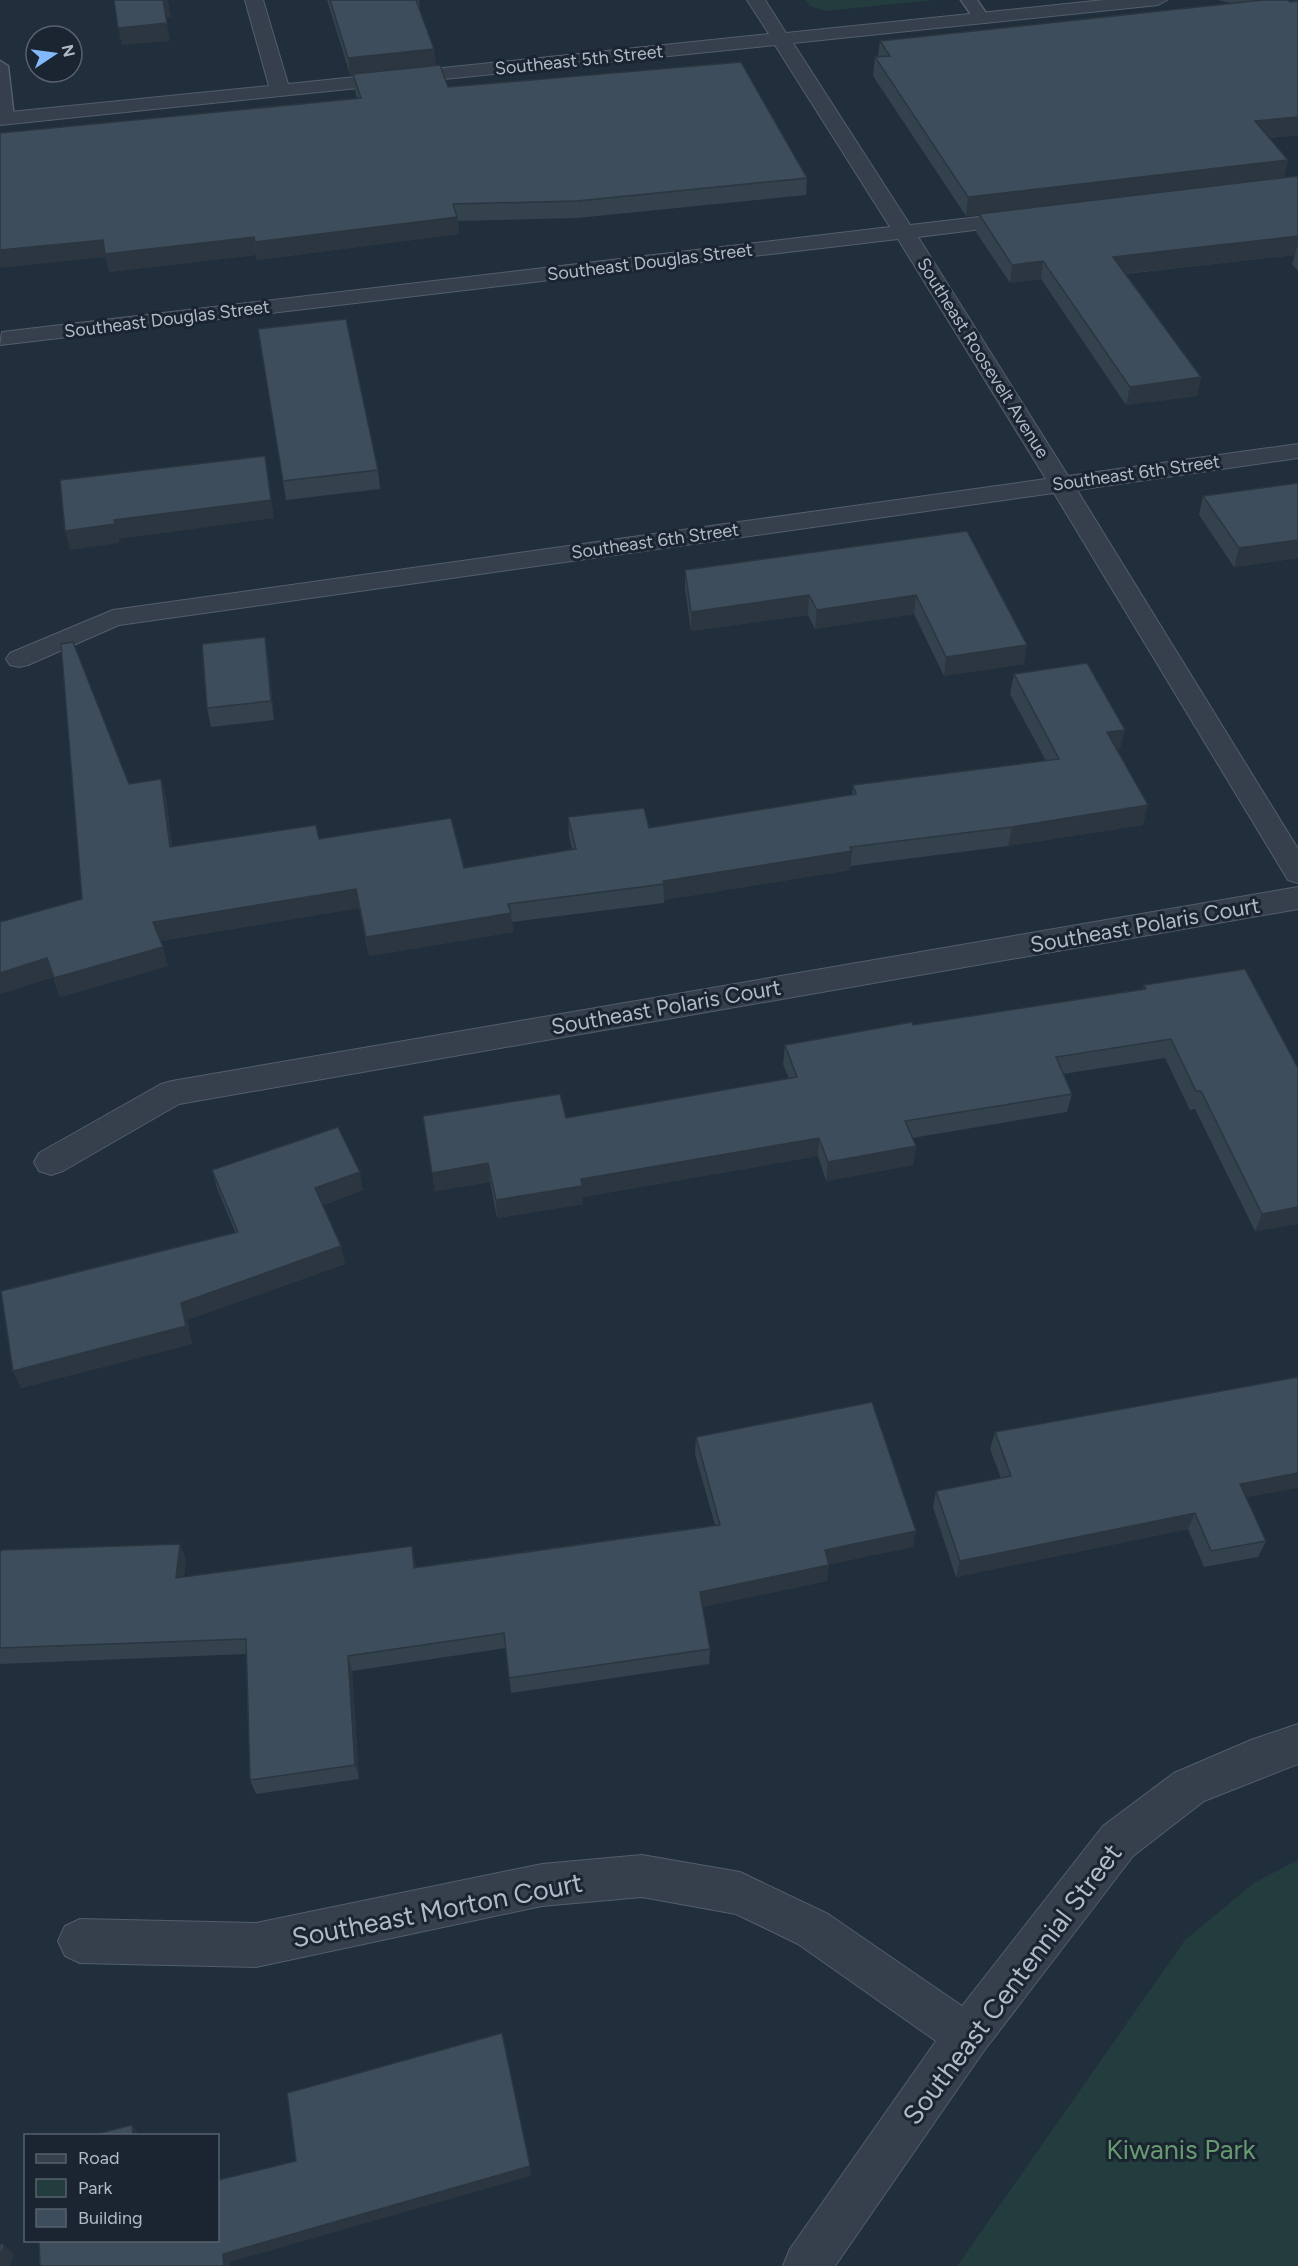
<svg xmlns="http://www.w3.org/2000/svg" width="1298" height="2266" font-family="Figtree,sans-serif">
<rect width="100%" height="100%" fill="#212e3c"/>
<!-- green -->
<path fill="#233c3d" d="M805 0H935L826 11 810 6Z
M1298 1860V2266H957L1185 1940 1255 1882Z"/>
<g fill="none" stroke-linecap="round" stroke-linejoin="round">
<!-- service casing -->
<g stroke="#535e6a" stroke-width="3">
<path id="service" d="M961 0H977L990 19 988 22H976Z
M0 61 8 66 14 118 5 123 0 122Z"/>
</g>
<!-- minor casing -->
<g stroke="#535e6a" stroke-width="2">
<path id="minor" d="M245 0H263L288 84 769 34 747 0H765L786 33 1104 0H1167L1158 5 793 43 910 225 1022 212 1029 214 1033 218 1029 222 1022 224 918 237 1068 476 1298 444V458L1077 490 1298 849V883L1288 880 1054 493 119 625 28 665 19 667 10 665 6 659 10 653 113 610 1046 479 898 239 0 345 2 332 890 227 775 45 0 125V113L269 86Z
M1298 887V909L179 1104 63 1171 51 1175 39 1171 34 1162 39 1153 161 1084 172 1081Z
M1298 1724V1764L1204 1801 1133 1856 983 2052 835 2266H783L790 2249 936 2041 798 1944 736 1914 642 1897 542 1906 256 1967 80 1963 65 1956 58 1941 65 1926 80 1919 256 1923 542 1864 642 1855 740 1872 828 1914 962 2006 1103 1826 1174 1773 1251 1740Z"/>
</g>
<!-- service -->
<use href="#service" fill="#35404c" fill-rule="evenodd"/>
<!-- minor -->
<use href="#minor" fill="#35404c" fill-rule="evenodd"/>
</g>
<!-- wall -->
<path fill="#34424e" d="M327 0H419L420 10 436 65 448 87 807 178 806 195 577 218 458 221 459 234 257 260 256 255 109 272 106 257 357 98 355 91 353 75H350Z
M1218 0H1288L1298 135 1270 138 1288 160 1284 178 1298 176V271L1292 264 1295 255 1125 274 1201 377 1197 396 1126 405 1041 279 1010 283 976 232 979 215 966 216 873 76 875 57H878L880 41 1231 3Z
M258 329 378 470 380 489 286 500Z
M1298 483V558L1234 567 1199 515 1203 496Z
M967 531 1024 664 944 676 914 614 815 629 808 615 691 631 685 589V570Z
M268 656 274 720 211 727 207 708Z
M1014 674 1120 749H1116L1143 825 1008 846 850 866V870L664 900V903L512 922 513 932 369 956 359 908 160 941 168 966 60 997 53 977 0 994 82 899 129 784 161 779 166 798 172 847 319 839 464 868 572 849 569 836 568 817 649 828 852 795 853 785 1046 761 1010 694Z
M1144 985 1298 1068V1224L1255 1231 1195 1109 1190 1110 1165 1058 1063 1074 1072 1094 1067 1112 912 1138 916 1146 913 1165 826 1181 818 1156 583 1197V1204L497 1218 490 1182 435 1191 423 1116 566 1118 789 1079 783 1064 785 1045 1143 989Z
M212 1170 363 1190 323 1205 345 1264 187 1320 192 1344 21 1388 13 1371 235 1232 217 1188Z
M995 1432 1246 1497 1266 1541 1258 1557 1204 1567 1188 1529 956 1577 933 1507 936 1491 1001 1478 990 1449Z
M696 1437 913 1547 829 1564 827 1581 702 1607 710 1649 709 1664 511 1693 506 1648 352 1671 359 1779 256 1794 250 1780 246 1654 0 1664V1554L180 1544 186 1560 184 1577 415 1562 416 1567 715 1525 695 1454Z"/>
<!-- shaded-wall -->
<path fill="#2b3640" d="M163 0H168L171 17H166Z
M167 23 170 41 122 45 118 28Z
M434 49 436 66 350 75 348 58Z
M1298 117V135L1251 140 1255 121Z
M1288 160 1284 178 966 216 968 197Z
M457 217 459 234 257 260 255 242Z
M1298 236V248L1297 246 1295 255 1109 275 1113 257Z
M254 237 256 255 109 272 106 257 0 268V250L103 240Z
M1043 261 1041 279 1010 283 1012 265Z
M1201 377 1197 396 1126 405 1130 387Z
M265 456 274 518 119 539V543L70 550 65 531 114 520Z
M1298 540V558L1234 567 1239 548Z
M809 595 808 615 691 631V612Z
M916 595 914 614 815 629 817 610Z
M265 637 268 656 274 720 271 701Z
M1027 645 1024 664 944 676 946 657Z
M1125 730 1120 749 1102 751 1107 732Z
M161 779 166 798 174 866 170 847Z
M1148 805 1143 825 1008 846 1012 827Z
M852 851 850 870 664 900 663 881Z
M356 889 359 908 158 941 153 922Z
M511 913 513 932 369 956 366 937Z
M163 947 168 966 60 997 54 978Z
M47 958 53 977 0 994V973Z
M819 1138 818 1156 583 1197V1204L497 1218 496 1200 581 1179Z
M916 1146 913 1165 826 1181 828 1162Z
M488 1163 490 1182 435 1191 432 1173Z
M360 1172 363 1190 319 1206 315 1188Z
M1298 1207V1224L1255 1231 1262 1214Z
M341 1246 345 1264 187 1320 192 1344 21 1388 13 1371 181 1303Z
M1298 1473V1488L1233 1500 1240 1484Z
M1195 1513 1188 1529 956 1577 960 1561Z
M916 1531 913 1547 823 1566 825 1550Z
M180 1544 186 1560 182 1594 176 1578Z
M412 1546 415 1562 417 1583 414 1568Z
M829 1565 827 1581 699 1608 700 1592Z
M348 1656 352 1671 359 1779 355 1765Z
M132 2125 140 2136H133Z
M530 2166 531 2176 230 2262V2266H224L223 2254Z
M4 2245 14 2254 10 2266H0V2257Z"/>
<!-- building -->
<path fill="#3d4d5b" stroke="#2b3640" stroke-width="1.5" d="M114 0H165H163L167 23 118 28Z
M330 0H416L434 49 348 58Z
M1263 0H1288L1290 2 1298 1V117L1255 121 1288 160 968 197 875 57 890 56 880 41Z
M741 62 807 178 577 201 453 204 457 217 255 242 254 237 105 254 103 240 0 250V133L361 98 353 74 440 65 448 87Z
M1298 176V236L1113 257 1201 377 1130 387 1043 261 1012 265 979 214Z
M346 319 378 470 283 481 258 329Z
M265 456 271 500 114 520 115 524 65 531 60 480Z
M1298 483V540L1239 548 1203 496Z
M967 531 1027 645 946 657 916 595 817 610 809 595 691 612 685 570Z
M265 637 271 701 207 708 202 644Z
M73 642 129 784 161 779 170 847 316 825 319 839 451 818 464 868 576 849 568 817 644 808 649 828 856 794 853 785 1059 759 1014 674 1087 663 1125 730 1107 732 1148 805 1012 827 850 847 852 851 663 881 664 884 508 904 511 913 366 937 356 889 153 922 163 947 54 978 47 958 0 973V922L82 899 61 644Z
M1245 969 1298 1068V1207L1262 1214 1201 1091H1196L1171 1039 1056 1057 1072 1094 905 1121 916 1146 828 1162 819 1138 581 1179 582 1186 496 1200 488 1163 432 1173 423 1116 560 1094 566 1118 797 1077 785 1045 912 1022 913 1025 1146 989 1144 985Z
M338 1127 360 1172 315 1188 341 1246 181 1303 186 1326 13 1371 1 1291 238 1232 212 1170Z
M1298 1377V1473L1240 1484 1266 1541 1211 1551 1195 1513 960 1561 936 1491 1011 1476 995 1432Z
M872 1402 916 1531 825 1550 829 1565 700 1592 710 1649 509 1678 504 1633 348 1656 355 1765 250 1780 246 1639 0 1648V1554L1 1550 180 1544 176 1578 412 1546 414 1568 720 1525 696 1437Z
M502 2033 530 2166 223 2254 224 2266H40L39 2241H218V2180L296 2161 287 2093Z
M132 2125 133 2136H88Z
M0 2244 4 2245 0 2257Z"/>
<g text-anchor="middle" dominant-baseline="central" stroke-width="6" stroke-linejoin="round" paint-order="stroke">
<!-- far-street labels -->
<g font-size="18" fill="#b0bbc8" stroke="#1b2531">
<text transform="translate(579 60) rotate(-6)">Southeast 5th Street</text>
<text transform="translate(650 262) rotate(-7)">Southeast Douglas Street</text>
<text transform="translate(167 319) rotate(-7)">Southeast Douglas Street</text>
<text transform="translate(983 358) rotate(58)">Southeast Roosevelt Avenue</text>
<text transform="translate(1136 473) rotate(-8)">Southeast 6th Street</text>
<text transform="translate(655 541) rotate(-8)">Southeast 6th Street</text>
</g>
<!-- street labels -->
<g font-size="22" fill="#b0bbc8" stroke="#1b2531">
<text transform="translate(1145 925) rotate(-10)">Southeast Polaris Court</text>
<text transform="translate(666 1007) rotate(-10)">Southeast Polaris Court</text>
</g>
<!-- near-street labels -->
<g font-size="27" fill="#b0bbc8" stroke="#1b2531">
<text transform="translate(437 1910) rotate(-11)">Southeast Morton Court</text>
<text transform="translate(1012 1984) rotate(-53)">Southeast Centennial Street</text>
</g>
<!-- near-park labels -->
<g font-size="27" fill="#669a6f" stroke="#1b2531">
<text x="1181" y="2149">Kiwanis Park</text>
</g>
</g>
<!-- legend -->
<rect x="24" y="2134" width="195" height="108" fill="#1b2531" stroke="#57616d" stroke-width="1.5"/>
<rect x="36" y="2154" width="30" height="9" fill="#35404c" stroke="#57616d" stroke-width="1.5"/>
<text x="78" y="2164" font-size="18" fill="#b0bbc8">Road</text>
<rect x="36" y="2179" width="30" height="18" fill="#233c3d" stroke="#57616d" stroke-width="1.5"/>
<text x="78" y="2194" font-size="18" fill="#b0bbc8">Park</text>
<rect x="36" y="2209" width="30" height="18" fill="#3d4d5b" stroke="#57616d" stroke-width="1.5"/>
<text x="78" y="2224" font-size="18" fill="#b0bbc8">Building</text>
<!-- north arrow -->
<g transform="translate(54 54) rotate(77)"><circle r="28" fill="#1b2531" stroke="#57616d" stroke-width="1.5"/>
<path d="M0-4.5L10 22L0 15L-10 22Z" fill="#81b9fc"/>
<text y="-9" font-size="16" font-weight="bold" text-anchor="middle" fill="#b0bbc8">N</text>
</g>
</svg>
